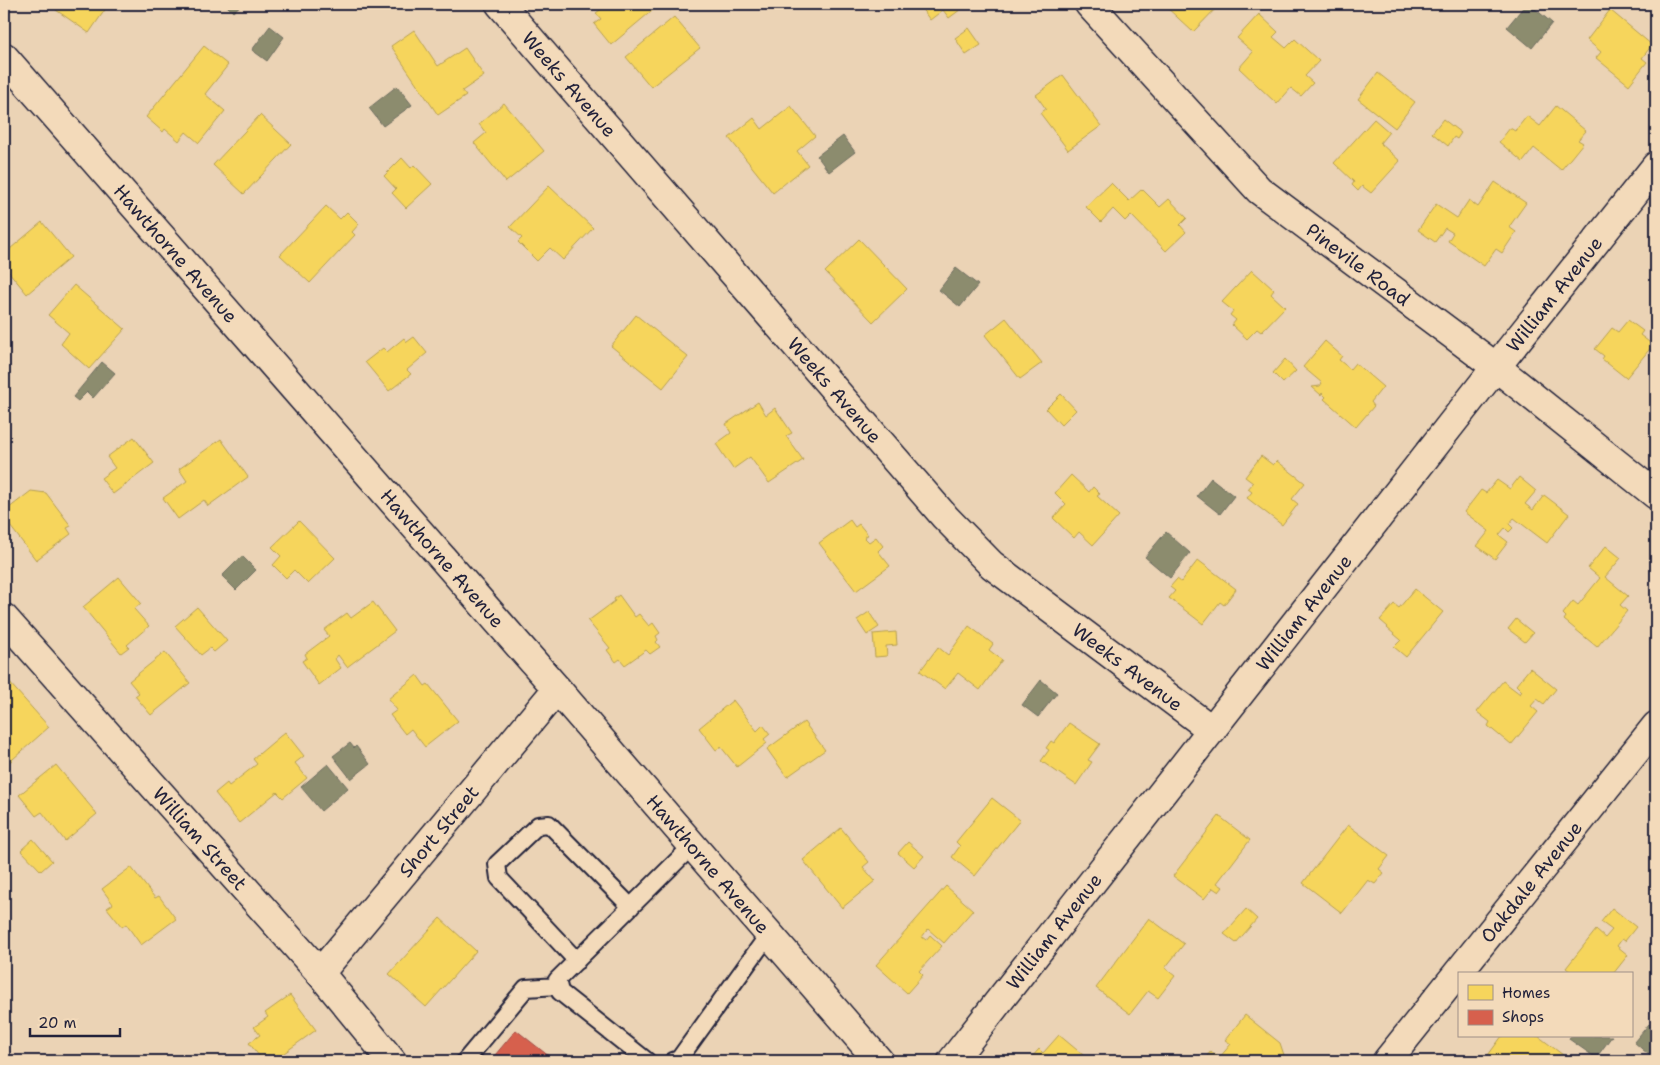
<svg xmlns="http://www.w3.org/2000/svg" width="1660" height="1065" font-family="'Shantell Sans',sans-serif">
<rect width="100%" height="100%" fill="#ebd3b5"/>
<filter id="ink" filterUnits="userSpaceOnUse"><feTurbulence type="fractalNoise" baseFrequency=".02" numOctaves="2"/><feDisplacementMap in="SourceGraphic" scale="10" xChannelSelector="R" yChannelSelector="G"/><feConvolveMatrix kernelMatrix="1 2 1 2 8 2 1 2 1" color-interpolation-filters="sRGB"/></filter>
<g filter="url(#ink)">
<!-- homes -->
<path fill="#f6d55c" stroke="#b69f52" d="M60 4H109L89 33 56 10Z
M608 4H650L654 9 611 45 594 24 601 19 596 13Z
M918 4H968L949 18 943 10 930 20Z
M1163 4H1220L1193 32Z
M1610 10 1652 45 1642 58 1647 62 1629 85 1596 58 1601 52 1587 40Z
M1259 14 1278 32 1273 37 1286 48 1295 39 1319 61 1305 76 1313 83 1301 96 1291 88 1277 104 1239 68 1253 52 1237 38Z
M674 17 700 48 651 87 626 57Z
M969 28 981 45 966 55 955 38Z
M414 30 438 66 465 48 484 76 462 91 466 96 438 115 391 46Z
M204 46 228 65 205 94 225 111 199 143 186 132 179 141 165 129 163 132 146 117Z
M1378 73 1415 102 1395 128 1358 99Z
M1063 75 1101 126 1068 150 1040 113 1046 109 1036 95Z
M504 103 544 151 506 182 474 143 486 133 479 124Z
M791 106 815 136 797 151 808 165 773 193 729 138 754 118 762 129Z
M1556 106 1586 131 1578 140 1583 143 1561 170 1534 148 1523 162 1499 142 1510 128 1515 131 1527 116 1540 126Z
M260 115 291 144 244 194 213 165Z
M1374 119 1389 132 1380 143 1400 161 1371 193 1362 186 1358 191 1352 185 1354 182 1334 163Z
M1443 119 1461 133 1457 139 1454 137 1448 146 1432 133Z
M402 158 411 168 414 165 432 184 406 208 392 193 396 189 384 176Z
M1495 182 1526 203 1509 227 1516 232 1502 253 1496 249 1484 266 1448 241 1453 233 1445 228 1435 242 1418 230 1436 204 1457 218 1469 200 1478 207Z
M1111 183 1129 201 1142 189 1160 207 1169 199 1187 218 1180 225 1186 232 1166 251 1131 215 1125 221 1113 209 1101 222 1086 207Z
M549 186 593 228 563 260 550 248 537 261 518 242 522 238 510 227Z
M326 206 340 219 347 212 359 224 352 232 355 235 310 283 280 255Z
M42 222 71 257 27 294 4 266V254Z
M859 239 907 289 873 322 825 272Z
M1252 270 1274 290 1271 294 1285 307 1261 332 1257 329 1247 339 1232 325 1236 320 1230 315 1233 311 1222 302Z
M74 285 125 329 89 369 61 344 69 333 48 315Z
M636 315 688 357 663 388 611 346Z
M1006 318 1042 363 1020 379 985 335Z
M1628 320 1643 331 1640 335 1653 345 1626 378 1602 359 1604 356 1595 349 1612 328 1618 332Z
M414 337 427 353 407 370 411 374 389 391 365 362 383 348 387 352 404 338 407 342Z
M1325 341 1342 356 1339 360 1350 369 1355 363 1383 387 1371 402 1374 406 1356 427 1324 399 1326 397 1322 393 1321 395 1312 387 1320 386 1322 383 1303 367Z
M1285 359 1296 371 1283 383 1273 373Z
M1061 394 1076 410 1061 425 1046 409Z
M758 402 766 415 775 408 792 433 786 436 803 460 769 483 750 457 733 469 716 444 731 433 726 424Z
M134 437 154 463 113 494 101 478 115 468 107 457Z
M221 439 248 477 208 506 204 500 178 519 163 498 187 481 179 469Z
M1261 456 1273 465 1277 461 1305 483 1292 499 1298 504 1282 525 1247 498 1252 492 1248 489 1253 483 1245 477Z
M1071 475 1089 492 1093 487 1100 494 1097 496 1119 516 1093 545 1079 532 1074 538 1053 518 1066 504 1055 493Z
M1519 477 1536 491 1525 504 1533 510 1544 495 1569 514 1547 543 1514 518 1509 524 1513 528 1509 532 1505 528 1499 535 1508 542 1495 559 1477 546 1489 531 1464 512 1481 490 1486 493 1497 480 1510 489Z
M31 491 46 493 71 526 67 528 71 534 36 560 4 518V512Z
M850 520 855 527 859 524 868 535 864 537 869 542 876 537 883 546 878 551 890 566 856 591 819 543Z
M299 521 335 558 308 584 294 570 286 578 273 565 281 556 272 547Z
M1606 546 1621 558 1605 577 1628 596 1620 605 1627 611 1597 647 1564 620 1566 617 1563 614 1573 601 1578 605 1600 578 1588 568Z
M1198 560 1236 589 1224 605 1220 602 1203 624 1169 598 1175 591 1170 587 1177 579 1181 582Z
M119 577 141 603 134 609 149 626 127 645 129 647 121 653 83 607Z
M1415 589 1443 612 1406 657 1394 647 1401 640 1387 628 1388 627 1380 620 1394 604 1399 608Z
M619 595 635 617 639 614 649 626 653 623 660 633 656 636 658 640 656 642 660 647 650 654 646 650 625 665 620 659 616 662 607 650 610 648 588 621 615 601 614 599Z
M373 602 395 631 347 667 338 655 335 659 341 668 319 685 302 661 307 658 305 654 329 636 324 630 347 613 351 618Z
M197 607 227 641 214 652 210 648 201 655 175 626Z
M869 612 879 627 867 635 857 620Z
M1516 619 1533 633 1525 642 1508 629Z
M969 626 993 644 989 650 1002 660 980 690 958 673 945 689 920 671 938 647 948 655Z
M896 632 897 645 886 646 887 656 875 657 873 634Z
M165 652 190 683 151 715 135 696 139 693 129 681Z
M1530 668 1556 689 1544 704 1537 699 1531 706 1538 712 1511 745 1488 726 1490 722 1477 712 1503 681 1520 694 1522 691 1516 685Z
M417 675 425 686 428 684 458 721 425 747 411 729 405 734 390 715 397 710 388 699Z
M8 681 49 727 4 767V685Z
M733 700 757 731 763 725 770 734 764 739 767 743 737 767 721 747 716 750 699 728Z
M804 722 825 750 787 777 767 749Z
M1069 723 1100 744 1088 760 1092 762 1076 785 1041 761 1049 750 1046 748 1051 741 1054 743Z
M285 732 304 756 295 763 307 778 283 798 277 792 239 823 215 793 227 783 229 786 257 764 253 759Z
M56 765 97 814 65 841 42 812 36 816 19 795Z
M992 798 1020 820 975 876 952 857 960 846 956 842Z
M1219 816 1250 840 1217 883 1223 887 1219 892 1213 888 1204 899 1173 876Z
M1348 825 1389 856 1379 869 1384 873 1375 884 1368 880 1342 913 1303 883Z
M841 828 869 862 863 867 875 881 842 908 803 860Z
M33 839 52 861 41 871 21 850Z
M908 842 924 856 914 867 898 853Z
M131 867 155 898 159 896 176 919 141 945 126 924 122 927 107 908 113 904 102 889Z
M946 886 973 910 944 943 928 929 922 937 926 940 930 935 942 946 919 971 923 975 907 993 876 965Z
M1612 908 1636 927 1625 941 1622 939 1617 946 1628 955 1613 974H1573L1566 968 1596 930 1605 938 1612 930 1601 922Z
M1246 909 1257 919 1236 943 1224 934Z
M440 918 476 951 426 1007 389 974Z
M1149 918 1184 944 1165 968 1175 976 1158 998 1148 991 1130 1014 1096 988Z
M290 995 316 1030 273 1061H263L249 1043 260 1035 254 1027 268 1017 265 1013Z
M1245 1015 1280 1043 1285 1058 1283 1061H1203L1211 1051 1219 1058 1231 1044 1225 1040Z
M1059 1035 1089 1060 1088 1061H1037L1032 1057 1039 1049 1043 1053Z
M1502 1036H1538L1563 1055 1558 1061H1546L1542 1058 1539 1061H1490L1486 1058Z"/>
<!-- shops -->
<path fill="#d6604d" stroke="#a04d48" d="M516 1030 555 1061H490Z"/>
<!-- industry -->
<path fill="#8c8c6e" stroke="#6c6c5f" d="M225 4H242L233 12Z
M1526 4H1529L1552 23 1532 48 1507 27Z
M270 26 284 37 267 61 252 50Z
M397 86 412 105 383 126 369 108Z
M843 136 855 152 829 172 817 156Z
M956 268 978 285 960 307 939 290Z
M102 362 115 373 93 398 87 392 78 401 73 397Z
M1211 478 1234 496 1220 514 1197 496Z
M1166 532 1190 553 1170 578 1145 557Z
M242 556 256 570 236 590 222 576Z
M1041 680 1057 693 1038 717 1022 705Z
M350 743 354 748 356 746 370 764 351 779 333 756Z
M328 764 348 788 321 811 301 787Z
M1649 1024 1656 1029V1061L1634 1042Z
M1571 1036H1612L1596 1058 1569 1039Z"/>
<g fill="none" stroke-linecap="round" stroke-linejoin="round">
<!-- lane casing -->
<g stroke="#22223b" stroke-width="20">
<path id="lane" d="M577 961 499 878 497 864 538 825 549 824 631 907
M465 1061 526 988 558 986
M647 1061 560 992 557 980 692 846
M673 1061 679 1059 769 934"/>
</g>
<!-- street casing -->
<g stroke="#22223b" stroke-width="31">
<g id="street">
<path id="s1" d="M500 4 945 517 992 565 1212 730"/>
<path id="s2" d="M1089 4 1259 190 1496 367 1656 495"/>
<path id="s3" d="M4 618 320 973 392 1061"/>
<path id="s4" d="M320 973 557 689"/>
<path id="s5" d="M952 1061 1496 367 1656 166"/>
<path id="s6" d="M1387 1061 1656 726"/>
</g>
</g>
<!-- secondary casing -->
<g stroke="#22223b" stroke-width="31">
<g id="secondary">
<path id="s7" d="M4 57 557 689 879 1061"/>
</g>
</g>
<!-- lane -->
<use href="#lane" stroke="#f3daba" stroke-width="16"/>
<!-- street -->
<use href="#street" stroke="#f3daba" stroke-width="28"/>
<!-- secondary -->
<use href="#secondary" stroke="#f3daba" stroke-width="28"/>
</g>
</g>
<g text-anchor="middle" dominant-baseline="central" stroke-width="5" stroke-linejoin="round" paint-order="stroke">
<!-- street labels -->
<g font-size="19" fill="#22223b" stroke="#f3daba">
<text stroke="none"><textPath href="#s1" startOffset="106">Weeks Avenue</textPath></text>
<text stroke="none"><textPath href="#s7" startOffset="261">Hawthorne Avenue</textPath></text>
<text stroke="none"><textPath href="#s2" startOffset="376">Pinevile Road</textPath></text>
<text stroke="none"><textPath href="#s5" startOffset="975">William Avenue</textPath></text>
<text stroke="none"><textPath href="#s1" startOffset="511">Weeks Avenue</textPath></text>
<text stroke="none"><textPath href="#s7" startOffset="666">Hawthorne Avenue</textPath></text>
<text stroke="none"><textPath href="#s5" startOffset="570">William Avenue</textPath></text>
<text stroke="none"><textPath href="#s1" startOffset="916">Weeks Avenue</textPath></text>
<text stroke="none"><textPath href="#s4" startOffset="185">Short Street</textPath></text>
<text stroke="none"><textPath href="#s3" startOffset="295">William Street</textPath></text>
<text stroke="none"><textPath href="#s7" startOffset="1071">Hawthorne Avenue</textPath></text>
<text stroke="none"><textPath href="#s6" startOffset="230">Oakdale Avenue</textPath></text>
<text stroke="none"><textPath href="#s5" startOffset="165">William Avenue</textPath></text>
</g>
</g>
<!-- margin -->
<rect width="1660" height="1065" fill="none" stroke="#f3daba" stroke-width="20"/>
<rect x="10" y="10" width="1640" height="1045" fill="none" stroke="#22223b" stroke-width="2" filter="url(#ink)"/>
<!-- legend -->
<rect x="1458" y="972" width="175" height="65" fill="#f3daba" stroke="#9f9087"/>
<rect x="1468" y="985" width="25" height="15" fill="#f6d55c" stroke="#9f9087"/>
<text x="1502" y="998" font-size="15" fill="#22223b">Homes</text>
<rect x="1468" y="1010" width="25" height="15" fill="#d6604d" stroke="#9f9087"/>
<text x="1502" y="1022" font-size="15" fill="#22223b">Shops</text>
<!-- scale -->
<path d="M30 1028v8h90v-8" fill="none" stroke="#22223b" stroke-width="2.5"/>
<text x="38" y="1028" font-size="15" fill="#22223b" stroke="#f3daba" stroke-width="4" paint-order="stroke">20 m</text>
</svg>
